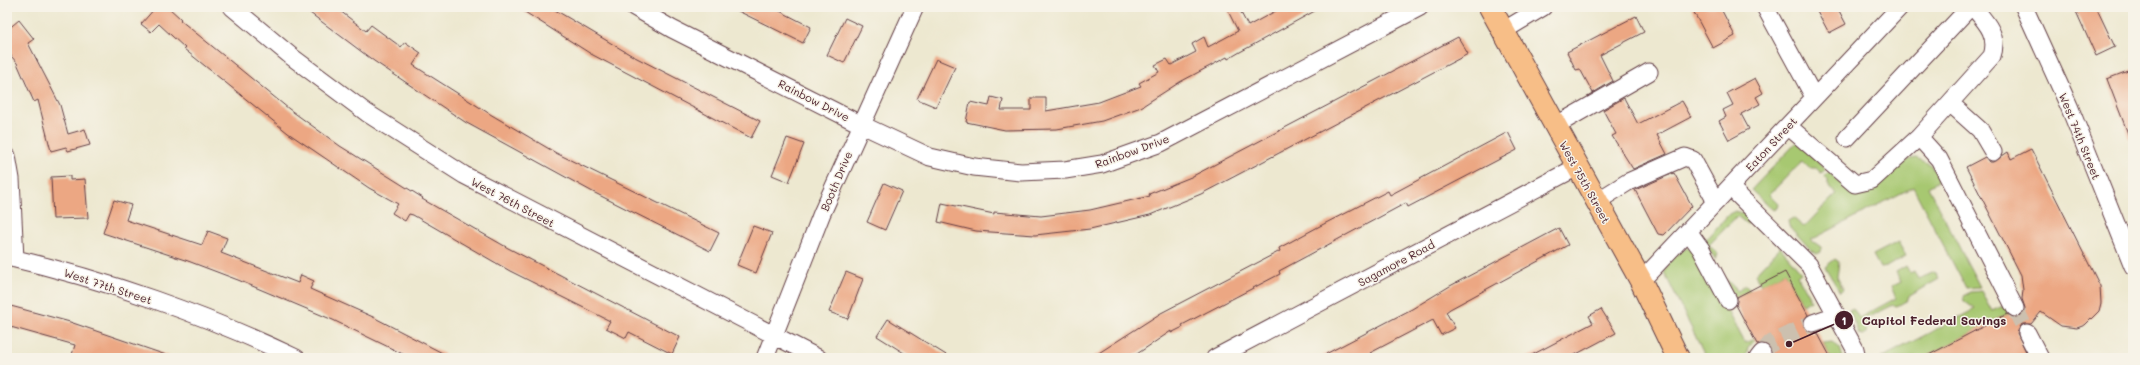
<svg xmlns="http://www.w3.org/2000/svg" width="2140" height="365" font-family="Mali,sans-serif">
<rect width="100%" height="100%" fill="#f7f3e8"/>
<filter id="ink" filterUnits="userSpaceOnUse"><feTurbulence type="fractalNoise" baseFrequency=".025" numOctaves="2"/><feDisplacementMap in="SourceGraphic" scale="8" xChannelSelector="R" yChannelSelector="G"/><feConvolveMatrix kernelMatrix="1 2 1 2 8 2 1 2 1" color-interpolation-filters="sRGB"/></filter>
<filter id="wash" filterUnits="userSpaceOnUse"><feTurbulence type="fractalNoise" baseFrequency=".012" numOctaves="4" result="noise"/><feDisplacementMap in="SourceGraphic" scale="16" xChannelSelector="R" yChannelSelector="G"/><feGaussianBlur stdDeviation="0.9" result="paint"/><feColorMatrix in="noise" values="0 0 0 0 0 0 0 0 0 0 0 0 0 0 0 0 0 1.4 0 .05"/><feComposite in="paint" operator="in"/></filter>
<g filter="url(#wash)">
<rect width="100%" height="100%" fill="#ede8d0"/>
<!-- green -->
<path fill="#a7c871" stroke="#78744e" d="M1797 142 1826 169 1821 173 1816 168H1809L1802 161 1769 195 1778 204 1777 208 1773 210 1751 190Z
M1916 158 1930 164 1938 176 1937 182 1928 187 1980 287 1966 288 1913 187 1811 240 1821 247V252L1817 254 1813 252 1789 226 1788 221 1793 218 1804 227 1836 194 1828 185V180L1824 176 1829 172C1835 178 1842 186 1850 190 1879 206 1890 160 1916 158Z
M1735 211 1745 214 1751 222 1747 224 1737 216 1709 245 1718 254 1716 260 1705 244 1706 239 1729 214Z
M1898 242 1906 256 1886 267 1880 268 1873 255Z
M1780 247 1801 272 1797 275 1811 300 1803 305 1785 272 1761 285 1755 274Z
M1687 248 1692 249 1699 256 1745 343 1754 339 1755 340 1748 348 1745 358H1706L1664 272C1666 263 1678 252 1687 248Z
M1835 259 1839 262 1837 277 1843 289 1840 292 1825 267Z
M1906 266 1910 273 1914 271 1918 279 1935 272 1939 279 1908 297V300L1897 306 1893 305 1867 318 1866 333 1863 335 1859 334 1849 310 1853 308 1859 318 1896 298 1891 287 1901 282 1896 272Z
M1726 279 1738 291 1745 285 1750 290 1733 299Z
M1981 291 1992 311 2003 306 2009 313 1923 358H1881L1975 309 1964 301 1963 296 1971 292Z
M1832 342 1840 348 1843 358H1831L1823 343Z"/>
<g id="blocks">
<!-- building -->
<path fill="#eca783" d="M156 7H168L181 19 180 20 289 109 340 146 423 198 422 199 508 248 680 337 672 354 629 332 626 338 606 328 610 321 510 271 413 215 409 214 405 221 392 213 398 204 369 188 288 133 184 49 185 48 159 24 151 32 141 24Z
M302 7H335L366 31 371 25 401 47 405 42 421 53 413 65 490 114 556 153 719 233 710 251 591 191 465 122 374 61Z
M517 7H550L631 55 760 121 751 138 591 54Z
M730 7H772L811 27 803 43Z
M1226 7H1238L1248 26 1283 7H1322L1240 52 1228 59 1227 57 1180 82 1141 107 1102 121 1057 129 1005 130 966 122 970 102 989 106 991 97 1003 100 1001 110H1031V98H1046V111L1099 102 1141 86 1139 83 1159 72 1155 65 1167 59 1171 65 1196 52 1192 44 1204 37 1208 47 1238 31Z
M1691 7H1720L1735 36 1713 48Z
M1815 7H1837L1846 24 1829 33Z
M2074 7H2096L2115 47 2096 56Z
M1636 16 1644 32 1600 55 1613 81 1593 93 1580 69 1576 70 1567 52Z
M845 18 862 26 844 63 827 55Z
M19 20 34 39 28 43 60 105 68 134 85 129 90 145 68 151 66 147 51 151 38 100 34 102 17 63 7 51V30Z
M1458 37 1468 54 1201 194 1150 215 1090 229 1035 235 976 231 938 222 942 203 994 214V212L1041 216 1090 210 1150 196 1149 194 1191 177Z
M936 59 955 67 936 107 917 99Z
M2133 69V143L2132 144 2107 79Z
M1755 78 1763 93 1756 97 1760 104 1741 114 1749 129 1729 140 1719 121 1726 117 1723 110 1733 105 1727 93Z
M1624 98 1638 124 1682 101 1691 117 1657 135 1667 154 1633 169 1612 136 1616 134 1603 110Z
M1508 132 1517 150 1408 207 1406 203 1279 271 1280 274 1182 325 1183 327 1171 333V331L1131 358H1091L1161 313 1280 251 1279 248 1318 227 1388 191 1390 195Z
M787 138 804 144 789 182 772 175Z
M2031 149 2100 286 2101 303 2099 311 2085 325 2077 328 2061 326 2041 312 2031 324H2022L2017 333 2029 358H1923L2007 314 2015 318 2024 313 2025 308 2022 299 2023 290 2021 275 1966 167 1985 157 1989 162H1993L2008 152 2011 159Z
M1674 173 1692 206 1664 235 1658 234 1635 190Z
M70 176V180L85 179 88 218 53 219 51 177Z
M884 183 902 191 885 230 867 222Z
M114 200 131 205 126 220 202 245 208 231 227 238 221 253 298 283 301 275 314 281 310 289 373 317 452 358H411L333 320 238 280 188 261 103 233Z
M753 226 772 233 756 273 737 265Z
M1559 228 1568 245 1450 309 1446 312 1455 328 1441 335 1433 320 1370 353 1373 358H1318L1412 309 1450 286Z
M846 272 863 279 848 319 829 312Z
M1785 272 1808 315 1803 321 1804 327 1811 333 1817 332 1831 358H1770L1771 350 1769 345 1763 343 1757 344 1736 305 1737 297Z
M7 305 70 322 169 356 168 358H71L75 345 7 326Z
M1601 309 1616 333 1569 358H1526L1593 323 1589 316Z
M888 319 951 358H912L877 336Z"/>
</g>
</g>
<g filter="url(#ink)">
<use href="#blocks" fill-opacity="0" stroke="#623d44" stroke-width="1"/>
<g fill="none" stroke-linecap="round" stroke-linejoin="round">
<!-- minor-tunnel -->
<path stroke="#ccc0af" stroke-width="17" stroke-dasharray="17 8" stroke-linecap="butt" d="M2015 308 2027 333
M1762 353 1770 344 1813 323"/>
<!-- minor casing -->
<g stroke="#623d44" stroke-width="19">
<path id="minor" d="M232 7 292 57 367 113 464 175 818 358
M634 7 672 29 860 124 930 157 974 167 1021 172 1065 170 1102 164 1161 143 1420 7
M1765 7 1814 97
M2024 7 2069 106 2133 266
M1503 31 1543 7
M1950 103 1980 130 1993 152
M1555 126 1649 72
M1788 126 1855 184 1872 180 1919 137 1939 159 2015 308
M1919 137 1992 56C1999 35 1986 22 1973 7
M1847 138 1970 7
M7 156 11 179 15 259
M1730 187 1809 265 1855 349 1857 358
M1596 202 1628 182 1685 157 1693 160 1716 202
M1688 231 1701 249 1728 300
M7 257C104 279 206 315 296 358
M1641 281 1900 7
M1813 323 1836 315
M2027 333 2040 358
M765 358 822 213 915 7
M1215 358 1577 167
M1758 358 1762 353"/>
</g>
<!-- major casing -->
<g stroke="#623d44" stroke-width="24">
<path id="major" d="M1490 7 1641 281 1678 358"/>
</g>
<!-- minor -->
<use href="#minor" stroke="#fff" stroke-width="17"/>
<!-- major -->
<use href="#major" stroke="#f7be87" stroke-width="22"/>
</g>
</g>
<g text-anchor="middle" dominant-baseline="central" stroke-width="3" stroke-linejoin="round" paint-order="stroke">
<!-- street labels -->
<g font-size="11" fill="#4a1f2b" stroke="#f7f3e8">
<text transform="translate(814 100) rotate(27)">Rainbow Drive</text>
<text transform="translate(2080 136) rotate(68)">West 74th Street</text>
<text transform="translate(1771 144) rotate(-47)">Eaton Street</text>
<text transform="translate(1132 151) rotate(-20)">Rainbow Drive</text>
<text transform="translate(836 181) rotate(-67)">Booth Drive</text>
<text transform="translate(1585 182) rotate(61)">West 75th Street</text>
<text transform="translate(513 202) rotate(28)">West 76th Street</text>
<text transform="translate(1396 263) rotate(-28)">Sagamore Road</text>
<text transform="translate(108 286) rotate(18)">West 77th Street</text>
</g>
</g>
<!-- callouts -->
<path fill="none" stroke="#4a1f2b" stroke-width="1.5" d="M1789 344L1844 320"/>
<g fill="#4a1f2b" stroke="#f7f3e8" stroke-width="1.5">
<circle cx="1789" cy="344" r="4"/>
<circle cx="1844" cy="320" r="10"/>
</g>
<g font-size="12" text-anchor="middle" font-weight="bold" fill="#fff">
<text x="1844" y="325">1</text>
</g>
<g font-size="12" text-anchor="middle" font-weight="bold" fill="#4a1f2b" stroke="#f7f3e8" stroke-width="3" stroke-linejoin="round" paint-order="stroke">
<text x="1934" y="325">Capitol Federal Savings</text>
</g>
<!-- margin -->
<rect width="2140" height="365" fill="none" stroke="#f7f3e8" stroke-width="24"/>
</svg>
